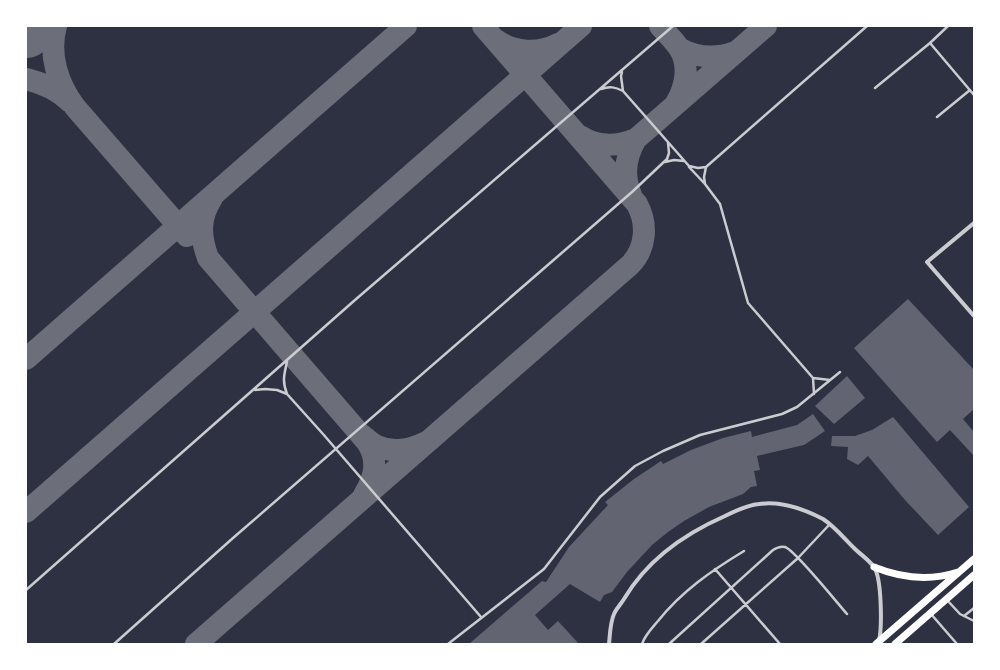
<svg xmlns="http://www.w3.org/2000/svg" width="1000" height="670" font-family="Commissioner,sans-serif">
<rect width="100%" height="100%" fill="#2d3142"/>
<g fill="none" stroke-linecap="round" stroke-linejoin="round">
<!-- taxiway -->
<path stroke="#6c6f7a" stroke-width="22" d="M56 26C48 55 58 84 75 107L187 236
M660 26C666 33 674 40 679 48 690 64 686 87 676 103
M496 40C514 53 539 54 558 44
M679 48C697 58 716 59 735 52
M26 79C42 83 57 89 69 101
M580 136C597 147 617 147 636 139L766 26
M631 195C623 176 625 157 636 139
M212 198C199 218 200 236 208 258L367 442C379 461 375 477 364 495
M26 359 406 26
M362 435C367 439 372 444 377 446 392 453 410 450 424 443
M26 512 581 26
M196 644 630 265C646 249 648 224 637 204L483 26"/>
<!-- runway -->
<path stroke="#6c6f7a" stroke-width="56" d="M26 30 31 26"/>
</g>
<!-- building -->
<path fill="#626471" d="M908 299 974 370V409L963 419 974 432V456L950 430 937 442 854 348Z
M847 376 865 398 834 424 815 406Z
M813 414 825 431 804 445 757 456 760 470 754 471 757 486 751 487 743 494 709 507 684 521 668 532 652 545 627 572 612 592 604 595 600 602 570 584 535 615 548 630 558 621 579 644H469L542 581 546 582 569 547 608 505 605 502 634 479 661 461 663 464 691 450 723 438 751 431 752 437 797 425Z
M893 417 969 507 938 535 905 500 868 456 858 465 847 459 848 447 831 446 832 436H855L872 430Z"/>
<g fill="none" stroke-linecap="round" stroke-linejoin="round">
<!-- service -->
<path stroke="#caccd0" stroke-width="2.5" d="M930 43 948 26
M622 72 621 76 623 91 689 166 698 168 706 167 867 26
M875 88 930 43 974 95
M601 89C610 86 615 87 623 91
M937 117 970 90
M665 162 674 160 684 161
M689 167 705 184 720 204 748 303 813 378 814 394
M705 184 704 177 706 167
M287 362C284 375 282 381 287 394
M813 378 830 380
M255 390 265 389 277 390 287 394 323 434 481 617
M715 569 780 644
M26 590 355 300 673 26
M947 600 960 614 974 621
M931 614 957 644
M964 616 974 608
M114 644 233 538 632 192 667 159 669 153 668 143
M448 644 544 569 600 497 635 466 663 451 700 435 782 414 797 407 840 372
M642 644C645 635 652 628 658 621 682 591 711 571 744 551
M669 644 773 550C776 548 781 546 785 547 795 550 838 604 847 614
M701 644 798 558 829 525"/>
<!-- minor -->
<path stroke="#caccd0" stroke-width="4" d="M974 223 927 262 974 316
M609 644C610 635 610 623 614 614 616 609 621 604 624 599 647 560 684 534 725 516 735 511 748 505 759 504 780 501 804 509 823 519 834 526 844 538 854 548 860 554 869 560 874 567 882 579 882 627 879 641"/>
<!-- primary -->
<path stroke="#fff" stroke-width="7" d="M874 567C901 578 930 581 958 572
M876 644 974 559
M895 644 974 575"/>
</g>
<!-- border -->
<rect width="1000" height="670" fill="none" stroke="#ffffff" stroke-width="54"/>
</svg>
